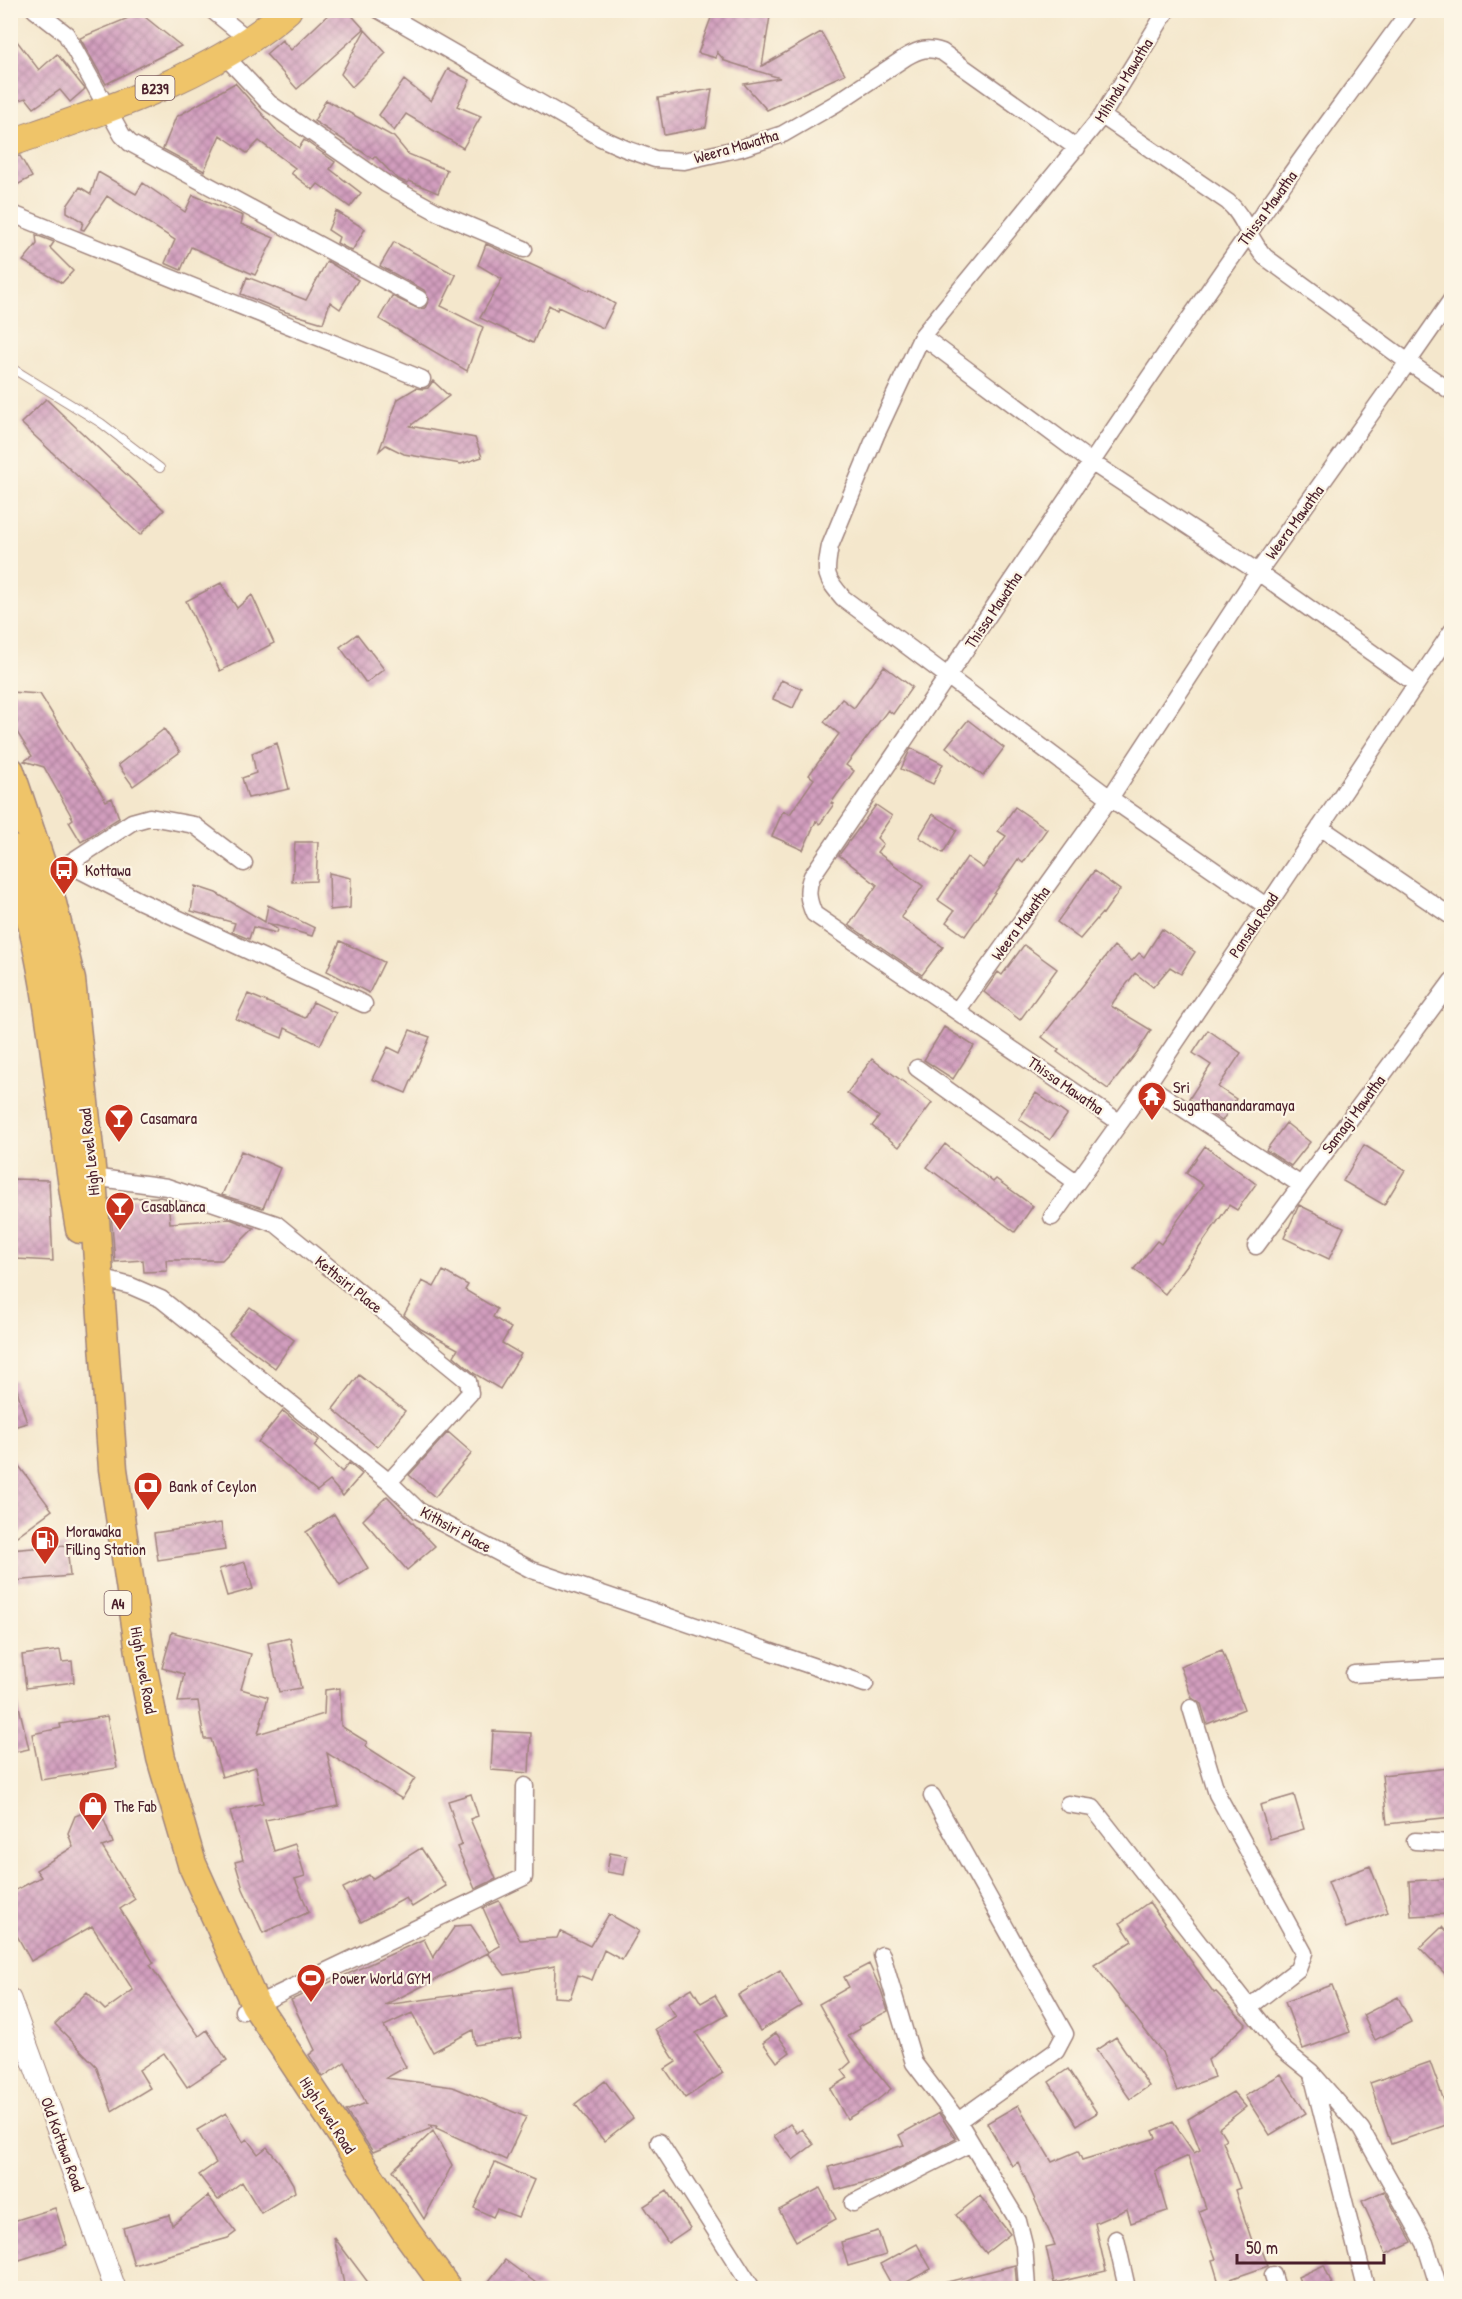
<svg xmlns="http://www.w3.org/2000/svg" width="1462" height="2299" font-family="'Patrick Hand',sans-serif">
<defs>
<pattern id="building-cross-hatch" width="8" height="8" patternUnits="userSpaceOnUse" patternTransform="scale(1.5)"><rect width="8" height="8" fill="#d29ebe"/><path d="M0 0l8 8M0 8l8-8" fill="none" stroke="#ac809b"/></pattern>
</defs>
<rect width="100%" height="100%" fill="#fcf5e5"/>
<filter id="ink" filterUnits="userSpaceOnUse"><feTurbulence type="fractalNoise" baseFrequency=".0167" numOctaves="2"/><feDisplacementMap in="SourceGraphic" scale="12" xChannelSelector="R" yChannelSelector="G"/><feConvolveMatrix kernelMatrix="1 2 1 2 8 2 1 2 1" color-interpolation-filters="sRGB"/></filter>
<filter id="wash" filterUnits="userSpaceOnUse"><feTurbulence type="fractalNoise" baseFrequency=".008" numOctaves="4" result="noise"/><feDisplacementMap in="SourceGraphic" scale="24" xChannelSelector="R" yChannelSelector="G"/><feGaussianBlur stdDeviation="1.35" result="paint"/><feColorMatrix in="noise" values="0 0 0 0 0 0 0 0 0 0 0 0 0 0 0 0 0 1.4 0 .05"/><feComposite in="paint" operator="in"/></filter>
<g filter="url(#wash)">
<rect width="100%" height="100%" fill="#f4e7cc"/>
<g id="blocks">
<!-- building -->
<path fill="url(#building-cross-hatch)" d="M333 10H347L364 29 297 89 266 54 282 40 291 50Z
M714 10H722V13L724 10H771L762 66 821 32 845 74 767 110 744 84 780 78 725 61 717 52 716 58 698 53Z
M140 13 181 46 106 84 80 38Z
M365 30 386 53 352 87 341 74Z
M10 32 39 70 57 54 85 89 70 102 60 90 34 108 26 98 10 103Z
M448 69 470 80 457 106 481 116 463 148 406 114 394 131 379 115 404 80 431 101Z
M235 83 277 131 299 148 304 140 335 162 330 169 361 193 350 207 318 184 313 190 291 173 295 168 259 141 247 153 220 135 204 171 163 149 176 117Z
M712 89 706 127 664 135 658 98Z
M326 100 394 137 408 154 447 170 438 193 409 181 407 183 396 178 375 156 373 159 314 121Z
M20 156 32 177 15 186 10 178V158Z
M98 172 136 194 143 183 185 212 193 195 243 216 241 224 274 238 255 275 191 247 181 270 165 263 175 240 107 196 84 230 81 229 83 222 67 212V206L80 187 91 194Z
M336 211 365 229 352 251 337 243 339 237 328 230Z
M36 235 54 242 50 248 73 271 62 283 23 261 37 244Z
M394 242 456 275 441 306 483 327 467 371 379 319 392 296 419 309 425 308 429 299 424 290 380 266Z
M486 244 589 291 590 289 615 304 603 328 558 307 557 310 549 305 533 343 480 318 502 279 478 265Z
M327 261 358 280 340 309 330 302 323 323 286 312 241 294 247 277 306 300Z
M433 381 449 396 410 426 475 438 482 457 461 464 404 454 386 445 379 451 398 399 416 388 423 389 428 388Z
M46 399 164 510 140 535 21 423Z
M221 583 237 608 252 595 274 643 220 671 186 601Z
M357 634 384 669 366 683 340 647Z
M884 666 912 687 893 714 888 710 846 765 854 771 831 803 834 804 820 824 816 821 803 850 772 836 783 811 790 814 814 779 809 775 839 734 824 722 842 699 854 708Z
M781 680 802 689 793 708 773 699Z
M10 692 40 694 106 801 112 798 119 818 81 842 69 822 73 819 44 767 24 761 32 756 15 729 17 722 10 709Z
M968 720 1004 748 983 776 946 747Z
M164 729 180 752 133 786 118 765Z
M277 743 289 789 248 798 242 778 256 773 252 753Z
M911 748 943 764 933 784 901 769Z
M876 805 892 816 877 838 883 844 877 852 923 886 901 917 943 947 922 975 849 925 877 885 839 855Z
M1015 807 1047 829 1023 863 1018 859 965 936 946 922 954 911 938 900 967 857 983 868 1006 836 998 831Z
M933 814 957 830 943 853 919 837Z
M295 842H318L316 881 292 882Z
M1094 871 1120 890 1103 914 1102 913 1080 939 1057 922Z
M329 873 351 878 350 908 330 910Z
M195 886 216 893 265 922 268 905 315 928 312 936 267 923 277 929 276 933 253 927 249 939 232 932 235 923 191 911Z
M1162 929 1195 952 1181 974 1170 967 1153 987 1135 973 1114 1001 1111 1006 1151 1030 1138 1051 1108 1089 1057 1052 1059 1050 1042 1037 1114 946 1132 961 1139 953 1144 957Z
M340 941 384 962 369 993 327 971Z
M1024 945 1057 969 1020 1020 984 992 998 972 1002 975Z
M248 994 305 1018 313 1002 336 1013 320 1045 285 1028 282 1038 236 1019Z
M944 1027 974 1046 953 1079 924 1060Z
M410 1030 430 1037 406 1093 372 1079 388 1047 400 1053Z
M1208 1030 1241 1053 1218 1087 1236 1099 1222 1121 1189 1099 1211 1065 1193 1053Z
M872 1059 932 1103 899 1147 872 1126 879 1117 847 1093Z
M1036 1093 1067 1115 1050 1140 1019 1119Z
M1286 1123 1310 1142 1291 1166 1266 1150Z
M945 1144 993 1182 996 1179 1033 1206 1015 1232 927 1167Z
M1364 1145 1405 1170 1384 1205 1343 1181Z
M1205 1146 1256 1184 1237 1210 1229 1205 1187 1265 1165 1294 1134 1269 1157 1241 1161 1244 1203 1185 1186 1173Z
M241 1151 280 1168 263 1208 222 1195Z
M10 1179 49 1180 53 1261 17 1259 10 1209Z
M160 1197 168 1199 170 1223 230 1219 254 1228 222 1260H166L167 1271 144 1272 143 1260 115 1262 110 1199Z
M1299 1205 1344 1227 1329 1259 1284 1238Z
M443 1271 468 1285 465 1290 497 1309 493 1317 511 1328 502 1343 521 1354 500 1389 475 1374 454 1356 458 1349 421 1329 404 1315 422 1281 434 1287Z
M250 1307 294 1340 275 1368 229 1334Z
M359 1375 405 1411 377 1447 333 1409Z
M14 1380 27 1423 10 1428V1381Z
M283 1411 319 1440 314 1446 342 1472 349 1463 362 1474 343 1496 330 1481 317 1491 258 1442Z
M448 1432 472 1453 435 1497 409 1475Z
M10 1454 52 1510 10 1541Z
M387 1496 435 1546 407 1570 363 1520Z
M334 1514 368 1568 340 1586 306 1532Z
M221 1523 225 1550 158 1560 154 1533Z
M67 1545 70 1576 13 1581 10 1550Z
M245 1562 253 1589 227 1596 219 1569Z
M172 1632 251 1654 241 1689 268 1697 258 1734 324 1714 325 1690 340 1688 341 1726 367 1742 365 1746 415 1778 402 1799 327 1753 339 1806 265 1820 274 1851 295 1844 305 1876 295 1879 309 1912 263 1933 243 1889 235 1862 243 1860 230 1811 263 1803 256 1767 222 1777 211 1739H204L198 1701 178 1702 184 1674 162 1668Z
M290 1638 301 1688 279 1692 268 1643Z
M60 1650 62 1662 72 1661 74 1682 26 1688 22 1655Z
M1222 1650 1244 1709 1207 1724 1201 1704 1192 1698 1180 1666Z
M10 1698H17L29 1749 10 1753Z
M107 1716 117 1768 41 1780 32 1734 61 1728 60 1724Z
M493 1731 531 1733 529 1773 491 1770Z
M1449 1768 1452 1817 1387 1824 1382 1775Z
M471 1794 478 1816 470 1819 496 1879 475 1889 457 1847 462 1845 448 1801Z
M1294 1795 1304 1829 1270 1839 1260 1805Z
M99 1807 113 1843 102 1847 135 1899 120 1909 154 1963 150 1965 199 2036 207 2030 227 2060 187 2087 164 2053 139 2070 150 2088 112 2111 96 2066 55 2024 87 1992 105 2010 133 1990 92 1926 31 1961 10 1923V1893L41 1877 36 1870 73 1847 68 1833 75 1816Z
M421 1848 446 1886 412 1907 406 1898 361 1922 343 1888 369 1875 372 1879Z
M610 1853 627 1856 624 1875 607 1872Z
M1370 1866 1388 1912 1346 1928 1328 1882Z
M1445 1879 1448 1914 1411 1916 1409 1881Z
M499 1901 520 1940 557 1938 560 1931 590 1946 609 1914 639 1931 622 1960 604 1950 592 1980 578 1975 570 1998 554 1997 555 1966 505 1975 488 1953 385 2005 513 1987 521 2038 475 2045 473 2030 433 2052 412 2013 384 2026 406 2067 386 2078 453 2087 526 2117 506 2160 436 2128 437 2126 430 2125 432 2128 373 2152 346 2111 366 2103 345 2062 323 2077 309 2055 315 2050 291 2000 424 1939 433 1958 455 1926 471 1925 489 1952 500 1946 483 1908Z
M1149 1902 1214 1993 1216 1992 1246 2024 1208 2060 1214 2077 1177 2091 1162 2052 1094 1965 1132 1941 1120 1923Z
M1442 1927 1452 1938V1981L1420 1948Z
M869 1964 881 1990 888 2011 859 2026 860 2029 848 2036 891 2089 875 2102 847 2119 830 2089 848 2078 842 2070 851 2062 819 2004 849 1987 844 1977Z
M780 1970 801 2006 760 2031 738 1995Z
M1332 1985 1350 2032 1303 2049 1285 2002Z
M692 1988 701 2003 715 1995 727 2015 696 2033 723 2073 685 2098 665 2069 676 2062 655 2029 676 2016 667 2003Z
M1398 1997 1411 2022 1375 2040 1363 2015Z
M776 2033 790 2052 777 2062 763 2043Z
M1116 2037 1149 2086 1130 2099 1096 2050Z
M1430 2062 1452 2123 1391 2144 1370 2083Z
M1068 2069 1097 2113 1077 2125 1049 2082Z
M1281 2074 1306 2113 1270 2135 1245 2096Z
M605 2081 633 2118 604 2141 575 2104Z
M1233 2092 1246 2107 1219 2128 1226 2139 1223 2141 1240 2188 1235 2190 1254 2247 1260 2245 1268 2266 1219 2283 1212 2260 1216 2259 1199 2211 1206 2208 1188 2156 1155 2171 1167 2211 1131 2223 1127 2209 1095 2223 1106 2271 1054 2283 1046 2247 1055 2245 1018 2162 1012 2166 987 2123 1018 2105 1052 2162 1078 2151 1082 2160 1156 2138 1153 2131 1173 2122 1194 2153 1200 2150 1188 2119Z
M226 2113 243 2142 247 2139 258 2154 267 2147 281 2164 293 2184 295 2192 261 2213 242 2182 218 2200 199 2175 216 2163 197 2130Z
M939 2113 956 2139 880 2178 836 2190 829 2167 904 2145 899 2135Z
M790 2124 797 2133 802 2129 814 2144 793 2160 774 2136Z
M433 2131 452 2165 424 2219 393 2170Z
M495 2163 534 2180 518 2217 497 2209 493 2217 474 2208Z
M820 2188 836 2219 796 2241 779 2210Z
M667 2191 690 2228 668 2243 644 2206Z
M1384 2191 1412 2242 1386 2254 1362 2201Z
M208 2196 236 2232 228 2238 134 2265 123 2228 169 2215 172 2225Z
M980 2196 1010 2234 986 2253 956 2215Z
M55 2208 67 2245 10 2263V2222Z
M878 2231 886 2255 848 2266 841 2242Z
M334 2237 373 2289H345Z
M917 2244 931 2269 894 2289 880 2264Z
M505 2260 544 2289H483Z
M1015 2265 1017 2289H943V2283Z
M1324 2265 1334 2289H1303L1298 2277Z"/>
</g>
</g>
<g filter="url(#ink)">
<use href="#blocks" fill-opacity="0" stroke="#9f837c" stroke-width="1.5"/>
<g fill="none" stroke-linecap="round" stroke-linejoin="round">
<!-- service casing -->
<g stroke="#9f837c" stroke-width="10">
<path id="service" d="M10 367 101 423 160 468"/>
</g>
<!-- minor casing -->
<g stroke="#9f837c" stroke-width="19">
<path id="minor" d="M35 10 66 34 122 135 130 143 419 299
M212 10 250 41
M379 10 601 138 626 149 655 159 684 161 741 148 783 134 835 104 906 57C920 49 927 47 942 52L1077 148
M1167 10 1102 116 922 336 876 435 830 546C825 574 824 576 843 598L1110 798 1266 906
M225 56 269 103 386 184 439 213 524 249
M10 213 422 379
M1452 299 1408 362 1452 392
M922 336 1091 462 1258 572 1416 684
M1320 827 1452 917
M68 864 132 822 150 817 194 825 244 863
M45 875 68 864 140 901 364 1004
M957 1011 1110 798 1258 572 1408 362 1265 257C1249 241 1246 218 1228 202L1102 116
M917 1068 1076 1182
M1147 1085 1301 1185
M1119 1122 814 914C808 900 806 890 812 876 959 662 1100 445 1249 233 1301 158 1356 85 1410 10
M92 1177 167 1187 276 1224 468 1381 470 1393 389 1482
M1052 1217 1147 1085 1452 631
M1256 1246 1452 981
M100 1278 131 1286 161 1299 389 1482 419 1511 532 1570 865 1684
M1354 1674 1452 1668
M1191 1708 1217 1794 1304 1953 1298 1969 1248 2008
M932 1796 1065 2034 1056 2051 958 2121
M1068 1804 1093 1808 1280 2047 1311 2072 1361 2129 1425 2243 1439 2288
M1415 1841 1452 1843
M882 1955 914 2063 958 2121 1018 2221 1024 2245 1027 2288
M243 2011 524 1877 525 1786
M1312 2074 1366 2288
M659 2142 752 2288
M853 2203 971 2143
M1116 2239 1127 2288
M1273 2275 1277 2288"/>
</g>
<!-- tertiary casing -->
<g stroke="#9f837c" stroke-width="23">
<path id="tertiary" d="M10 1999 115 2288"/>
</g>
<!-- primary casing -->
<g stroke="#9f837c" stroke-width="29">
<path id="primary" d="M10 143C106 110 212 77 288 10"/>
</g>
<!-- trunk casing -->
<g stroke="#9f837c" stroke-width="31">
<path id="trunk" d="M10 771 45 875 71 980 92 1177 113 1469 141 1659 161 1758 192 1864 255 2004 407 2233 447 2288
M10 849C54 971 57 1103 80 1229"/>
</g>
<!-- service -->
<use href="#service" stroke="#fff" stroke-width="8"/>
<!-- minor -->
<use href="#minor" stroke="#fff" stroke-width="16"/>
<!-- tertiary -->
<use href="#tertiary" stroke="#fff" stroke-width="21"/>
<!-- primary -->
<use href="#primary" stroke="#efc469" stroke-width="27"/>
<!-- trunk -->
<use href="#trunk" stroke="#efc469" stroke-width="28"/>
</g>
</g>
<!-- icons -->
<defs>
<g id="bus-pin" transform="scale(1.5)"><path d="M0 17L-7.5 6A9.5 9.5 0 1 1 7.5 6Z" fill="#c8321e" stroke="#fcf5e5"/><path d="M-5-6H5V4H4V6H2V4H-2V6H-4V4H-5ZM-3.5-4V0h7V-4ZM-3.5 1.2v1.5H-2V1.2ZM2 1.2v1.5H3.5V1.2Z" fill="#fff"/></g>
<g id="temple-pin" transform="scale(1.5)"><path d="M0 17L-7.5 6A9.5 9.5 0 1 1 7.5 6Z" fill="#c8321e" stroke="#fcf5e5"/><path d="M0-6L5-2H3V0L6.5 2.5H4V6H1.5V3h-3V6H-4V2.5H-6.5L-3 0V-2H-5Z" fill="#fff"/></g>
<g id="bar-pin" transform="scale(1.5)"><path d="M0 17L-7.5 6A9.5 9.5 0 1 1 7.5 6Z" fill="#c8321e" stroke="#fcf5e5"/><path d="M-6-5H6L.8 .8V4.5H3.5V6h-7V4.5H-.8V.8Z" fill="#fff"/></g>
<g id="bank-pin" transform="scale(1.5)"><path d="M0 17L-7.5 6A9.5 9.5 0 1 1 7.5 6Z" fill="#c8321e" stroke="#fcf5e5"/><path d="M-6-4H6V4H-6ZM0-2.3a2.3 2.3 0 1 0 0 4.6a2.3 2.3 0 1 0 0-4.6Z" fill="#fff"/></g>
<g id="fuel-pin" transform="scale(1.5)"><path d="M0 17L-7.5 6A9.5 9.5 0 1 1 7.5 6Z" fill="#c8321e" stroke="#fcf5e5"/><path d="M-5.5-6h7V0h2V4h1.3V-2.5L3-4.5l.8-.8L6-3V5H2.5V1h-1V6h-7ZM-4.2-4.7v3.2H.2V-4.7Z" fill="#fff"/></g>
<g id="shop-pin" transform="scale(1.5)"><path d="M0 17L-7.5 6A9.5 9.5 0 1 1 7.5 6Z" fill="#c8321e" stroke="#fcf5e5"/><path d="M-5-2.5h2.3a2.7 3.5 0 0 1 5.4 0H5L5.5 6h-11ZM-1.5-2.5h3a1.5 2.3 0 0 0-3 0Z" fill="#fff"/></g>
<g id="stadium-pin" transform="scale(1.5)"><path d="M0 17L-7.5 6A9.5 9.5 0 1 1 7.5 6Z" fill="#c8321e" stroke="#fcf5e5"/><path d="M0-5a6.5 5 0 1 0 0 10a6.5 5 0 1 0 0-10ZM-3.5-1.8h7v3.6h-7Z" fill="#fff"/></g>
</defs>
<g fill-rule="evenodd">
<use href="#bus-pin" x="64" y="870"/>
<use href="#temple-pin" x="1152" y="1096"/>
<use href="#bar-pin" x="119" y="1118"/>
<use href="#bar-pin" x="120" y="1206"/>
<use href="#bank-pin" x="148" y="1486"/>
<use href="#fuel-pin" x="45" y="1540"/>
<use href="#shop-pin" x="93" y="1806"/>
<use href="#stadium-pin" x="311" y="1978"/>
</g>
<g text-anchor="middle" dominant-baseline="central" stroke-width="4.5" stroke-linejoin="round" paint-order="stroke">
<!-- shield labels -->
<g fill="#fcf5e5" stroke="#7f5f63" stroke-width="1.5">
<rect x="135.5" y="76" width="39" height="24" rx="4.5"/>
<rect x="104.5" y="1591" width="27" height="24" rx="4.5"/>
</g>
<g font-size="15" font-weight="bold" fill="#4a1f2b">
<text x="155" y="88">B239</text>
<text x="118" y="1603">A4</text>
</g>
<!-- street labels -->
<g font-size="16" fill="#4a1f2b" stroke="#fcf5e5">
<text transform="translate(1123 80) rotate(-58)">Mihindu Mawatha</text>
<text transform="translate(736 146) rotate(-16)">Weera Mawatha</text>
<text transform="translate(1267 208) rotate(-54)">Thissa Mawatha</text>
<text transform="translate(1294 522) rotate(-54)">Weera Mawatha</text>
<text transform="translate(993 610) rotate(-56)">Thissa Mawatha</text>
<text transform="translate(1020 923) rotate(-54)">Weera Mawatha</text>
<text transform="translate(1253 925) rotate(-56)">Pansala Road</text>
<text transform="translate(1066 1085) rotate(35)">Thissa Mawatha</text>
<text transform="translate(1353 1114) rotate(-53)">Samagi Mawatha</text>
<text transform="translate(89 1152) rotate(-96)">High Level Road</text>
<text transform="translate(349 1284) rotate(39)">Kethsiri Place</text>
<text transform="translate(456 1529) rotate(29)">Kithsiri Place</text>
<text transform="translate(144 1670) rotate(80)">High Level Road</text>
<text transform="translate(328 2115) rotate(57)">High Level Road</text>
<text transform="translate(63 2144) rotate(70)">Old Kottawa Road</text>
</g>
<!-- poi labels -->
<g font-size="16" fill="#4a1f2b" stroke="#fcf5e5" text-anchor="start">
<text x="85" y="870">Kottawa</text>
<text x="1173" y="1087">Sri<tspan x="1173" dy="18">Sugathanandaramaya</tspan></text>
<text x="140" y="1118">Casamara</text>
<text x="141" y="1206">Casablanca</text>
<text x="169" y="1486">Bank of Ceylon</text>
<text x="66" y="1531">Morawaka<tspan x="66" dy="18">Filling Station</tspan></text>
<text x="114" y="1806">The Fab</text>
<text x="332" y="1978">Power World GYM</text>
</g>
</g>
<!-- margin -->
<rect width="1462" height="2299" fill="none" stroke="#fcf5e5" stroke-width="36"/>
<!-- scale -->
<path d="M1237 2254v9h147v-9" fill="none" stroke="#4a1f2b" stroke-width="3"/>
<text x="1246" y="2254" font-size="18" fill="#4a1f2b" stroke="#fcf5e5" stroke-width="4.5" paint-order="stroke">50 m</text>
</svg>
